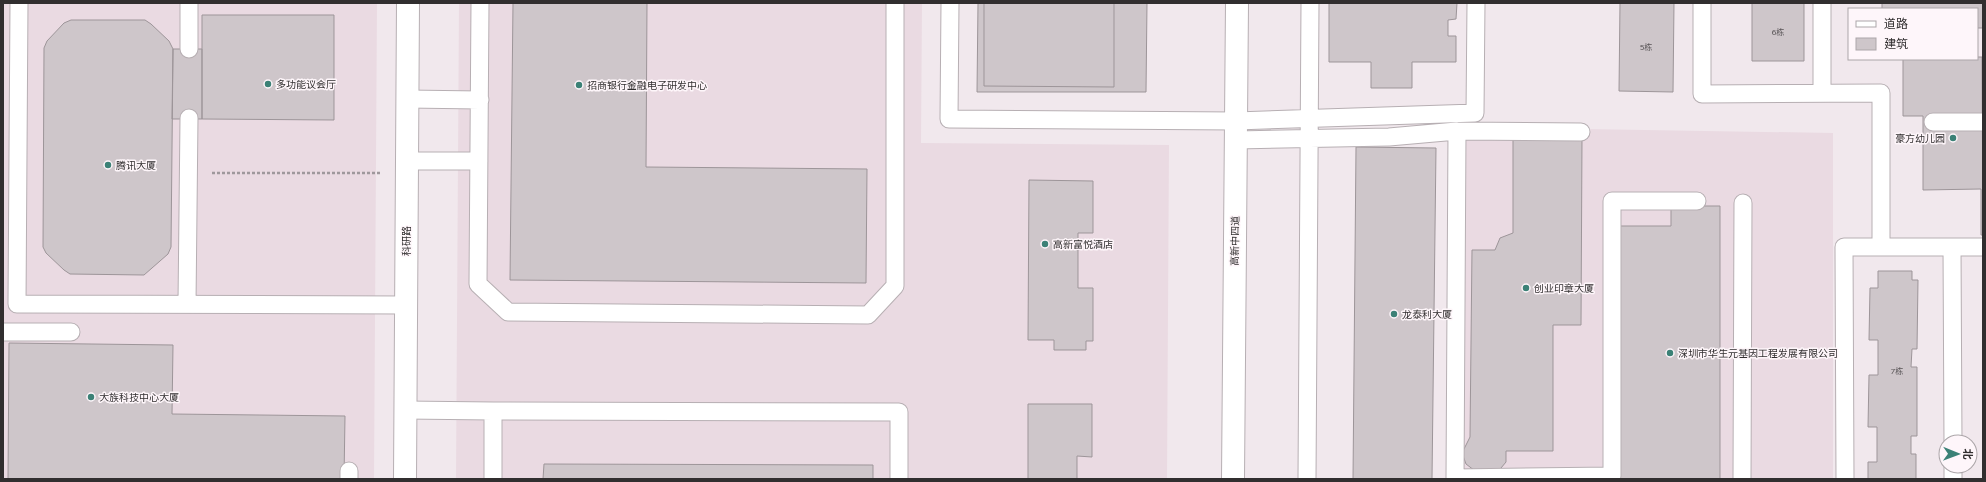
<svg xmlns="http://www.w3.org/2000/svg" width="1986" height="482" font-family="Figtree,'Noto Sans SC',sans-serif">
<rect width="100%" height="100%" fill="#f1e8ed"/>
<!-- built -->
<path fill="#eadae2" d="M3 3H377L374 479H3Z
M459 3H922L921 143 1169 145 1167 479H456Z
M1457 127 1833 133V479H1455Z"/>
<!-- building -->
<path fill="#cec6ca" stroke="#9d9599" d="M513 3H647L646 167 867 169 866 283 510 280Z
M978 3H1147L1146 92H977Z
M984 3H1114V87L984 86Z
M1329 3H1457L1456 19 1448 20V36H1456V62H1412V88H1371V62H1329Z
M1620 3H1674L1673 92 1619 91Z
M1752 3H1804V61H1752Z
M1882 3H1983V28H1977V9H1882Z
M202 15H334V120L202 119Z
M71 20H145L151 24 169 41 173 49 171 247 168 254 144 275 70 274 64 270 46 253 43 247 44 48 47 41 64 23Z
M173 49H202V119H172Z
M1977 57H1982L1983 235H1981V189L1923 190V116H1903V59H1977Z
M1513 137H1582L1581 325H1553V451H1506V462L1496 474H1479L1466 464 1462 453 1470 437 1472 250H1495L1500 238 1513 233Z
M1356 147 1436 148 1432 479H1353Z
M1029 180 1093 181V233H1078V288H1093V341H1086V350H1054V340H1028Z
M1671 206H1720V479H1620V226H1671Z
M1878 271H1912V280H1918L1917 349H1912L1911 367H1917V436H1911V454H1916V479H1868V462H1877V427H1868L1869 375H1878V340H1869L1870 288H1878Z
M9 343 173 345 172 414 345 416 344 479H8Z
M1028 404H1092V457L1077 456V479H1028Z
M544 464 873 465V479H543Z"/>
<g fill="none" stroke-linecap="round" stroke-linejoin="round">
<!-- service casing -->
<g stroke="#b7afb3" stroke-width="19">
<path id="service" d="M19 3 17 304 406 305
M480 3 478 284 508 312 868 315 895 286V3
M950 3 949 119 1236 121 1475 113 1476 3
M1702 3V94L1881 93V247
M1822 3V93
M189 49V3
M407 99 480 100
M1933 122H1983
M1457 131 1581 132
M1236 140 1389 137 1457 131 1455 479
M407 161H479
M1952 247 1953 442
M187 304 189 118
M3 332H71
M405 410 493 411
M1953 466V479
M1455 478 1612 476V201H1697
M349 479V471
M493 479V411L899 412V479
M1307 479 1310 3
M1742 479 1743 203
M1845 479 1844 247H1983"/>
</g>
<!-- tertiary casing -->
<g stroke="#b7afb3" stroke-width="24">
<path id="tertiary" d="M405 479 408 3"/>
</g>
<!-- secondary casing -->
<g stroke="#b7afb3" stroke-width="24">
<path id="secondary" d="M1233 479 1237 3"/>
</g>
<!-- path -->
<path stroke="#9f989c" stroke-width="2.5" stroke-dasharray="3 2" stroke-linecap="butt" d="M212 173H381"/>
<!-- service -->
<use href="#service" stroke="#fff" stroke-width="17"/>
<!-- tertiary -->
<use href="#tertiary" stroke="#fff" stroke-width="22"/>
<!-- secondary -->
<use href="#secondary" stroke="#fff" stroke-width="22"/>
</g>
<!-- markers -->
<g fill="#3b8176" stroke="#fef6fa" stroke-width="1.5">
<circle cx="268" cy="84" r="4"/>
<circle cx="579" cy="85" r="4"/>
<circle cx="1953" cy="138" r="4"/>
<circle cx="108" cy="165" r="4"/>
<circle cx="1045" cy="244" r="4"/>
<circle cx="1526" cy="288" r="4"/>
<circle cx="1394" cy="314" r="4"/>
<circle cx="1670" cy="353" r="4"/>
<circle cx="91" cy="397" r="4"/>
</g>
<g text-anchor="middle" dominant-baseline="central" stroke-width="3" stroke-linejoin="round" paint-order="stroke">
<!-- number labels -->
<g font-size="8" fill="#585456">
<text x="1778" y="32">6栋</text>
<text x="1646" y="47">5栋</text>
<text x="1897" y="371">7栋</text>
</g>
<!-- poi labels -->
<g font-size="10" fill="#312e2f" stroke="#fef6fa" text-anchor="start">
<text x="276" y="84">多功能议会厅</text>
<text x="587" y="85">招商银行金融电子研发中心</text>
<text x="1945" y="138" text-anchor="end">豪方幼儿园</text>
<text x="116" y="165">腾讯大厦</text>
<text x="1053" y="244">高新富悦酒店</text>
<text x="1534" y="288">创业印章大厦</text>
<text x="1402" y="314">龙泰利大厦</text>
<text x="1678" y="353">深圳市华生元基因工程发展有限公司</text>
<text x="99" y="397">大族科技中心大厦</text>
</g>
<!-- street labels -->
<g font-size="10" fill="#312e2f" stroke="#fef6fa">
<text transform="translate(406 241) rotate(-90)">科研路</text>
<text transform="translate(1235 241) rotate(-89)">高新中四道</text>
</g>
</g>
<!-- border -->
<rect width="1986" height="482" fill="none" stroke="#312e2f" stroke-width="8"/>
<!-- legend -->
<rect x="1848" y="8" width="130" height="52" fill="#fef6fa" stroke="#aca6a9"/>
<rect x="1856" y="21" width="20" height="6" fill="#ffffff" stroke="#aca6a9"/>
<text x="1884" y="28" font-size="12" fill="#312e2f">道路</text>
<rect x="1856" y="38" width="20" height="12" fill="#cec6ca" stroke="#aca6a9"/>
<text x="1884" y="48" font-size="12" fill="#312e2f">建筑</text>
<!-- north arrow -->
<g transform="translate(1958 454) rotate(91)"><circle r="19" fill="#fef6fa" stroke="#aca6a9"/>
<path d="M0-3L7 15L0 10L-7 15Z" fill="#3b8176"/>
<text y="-6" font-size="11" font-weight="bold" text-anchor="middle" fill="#312e2f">北</text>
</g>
</svg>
